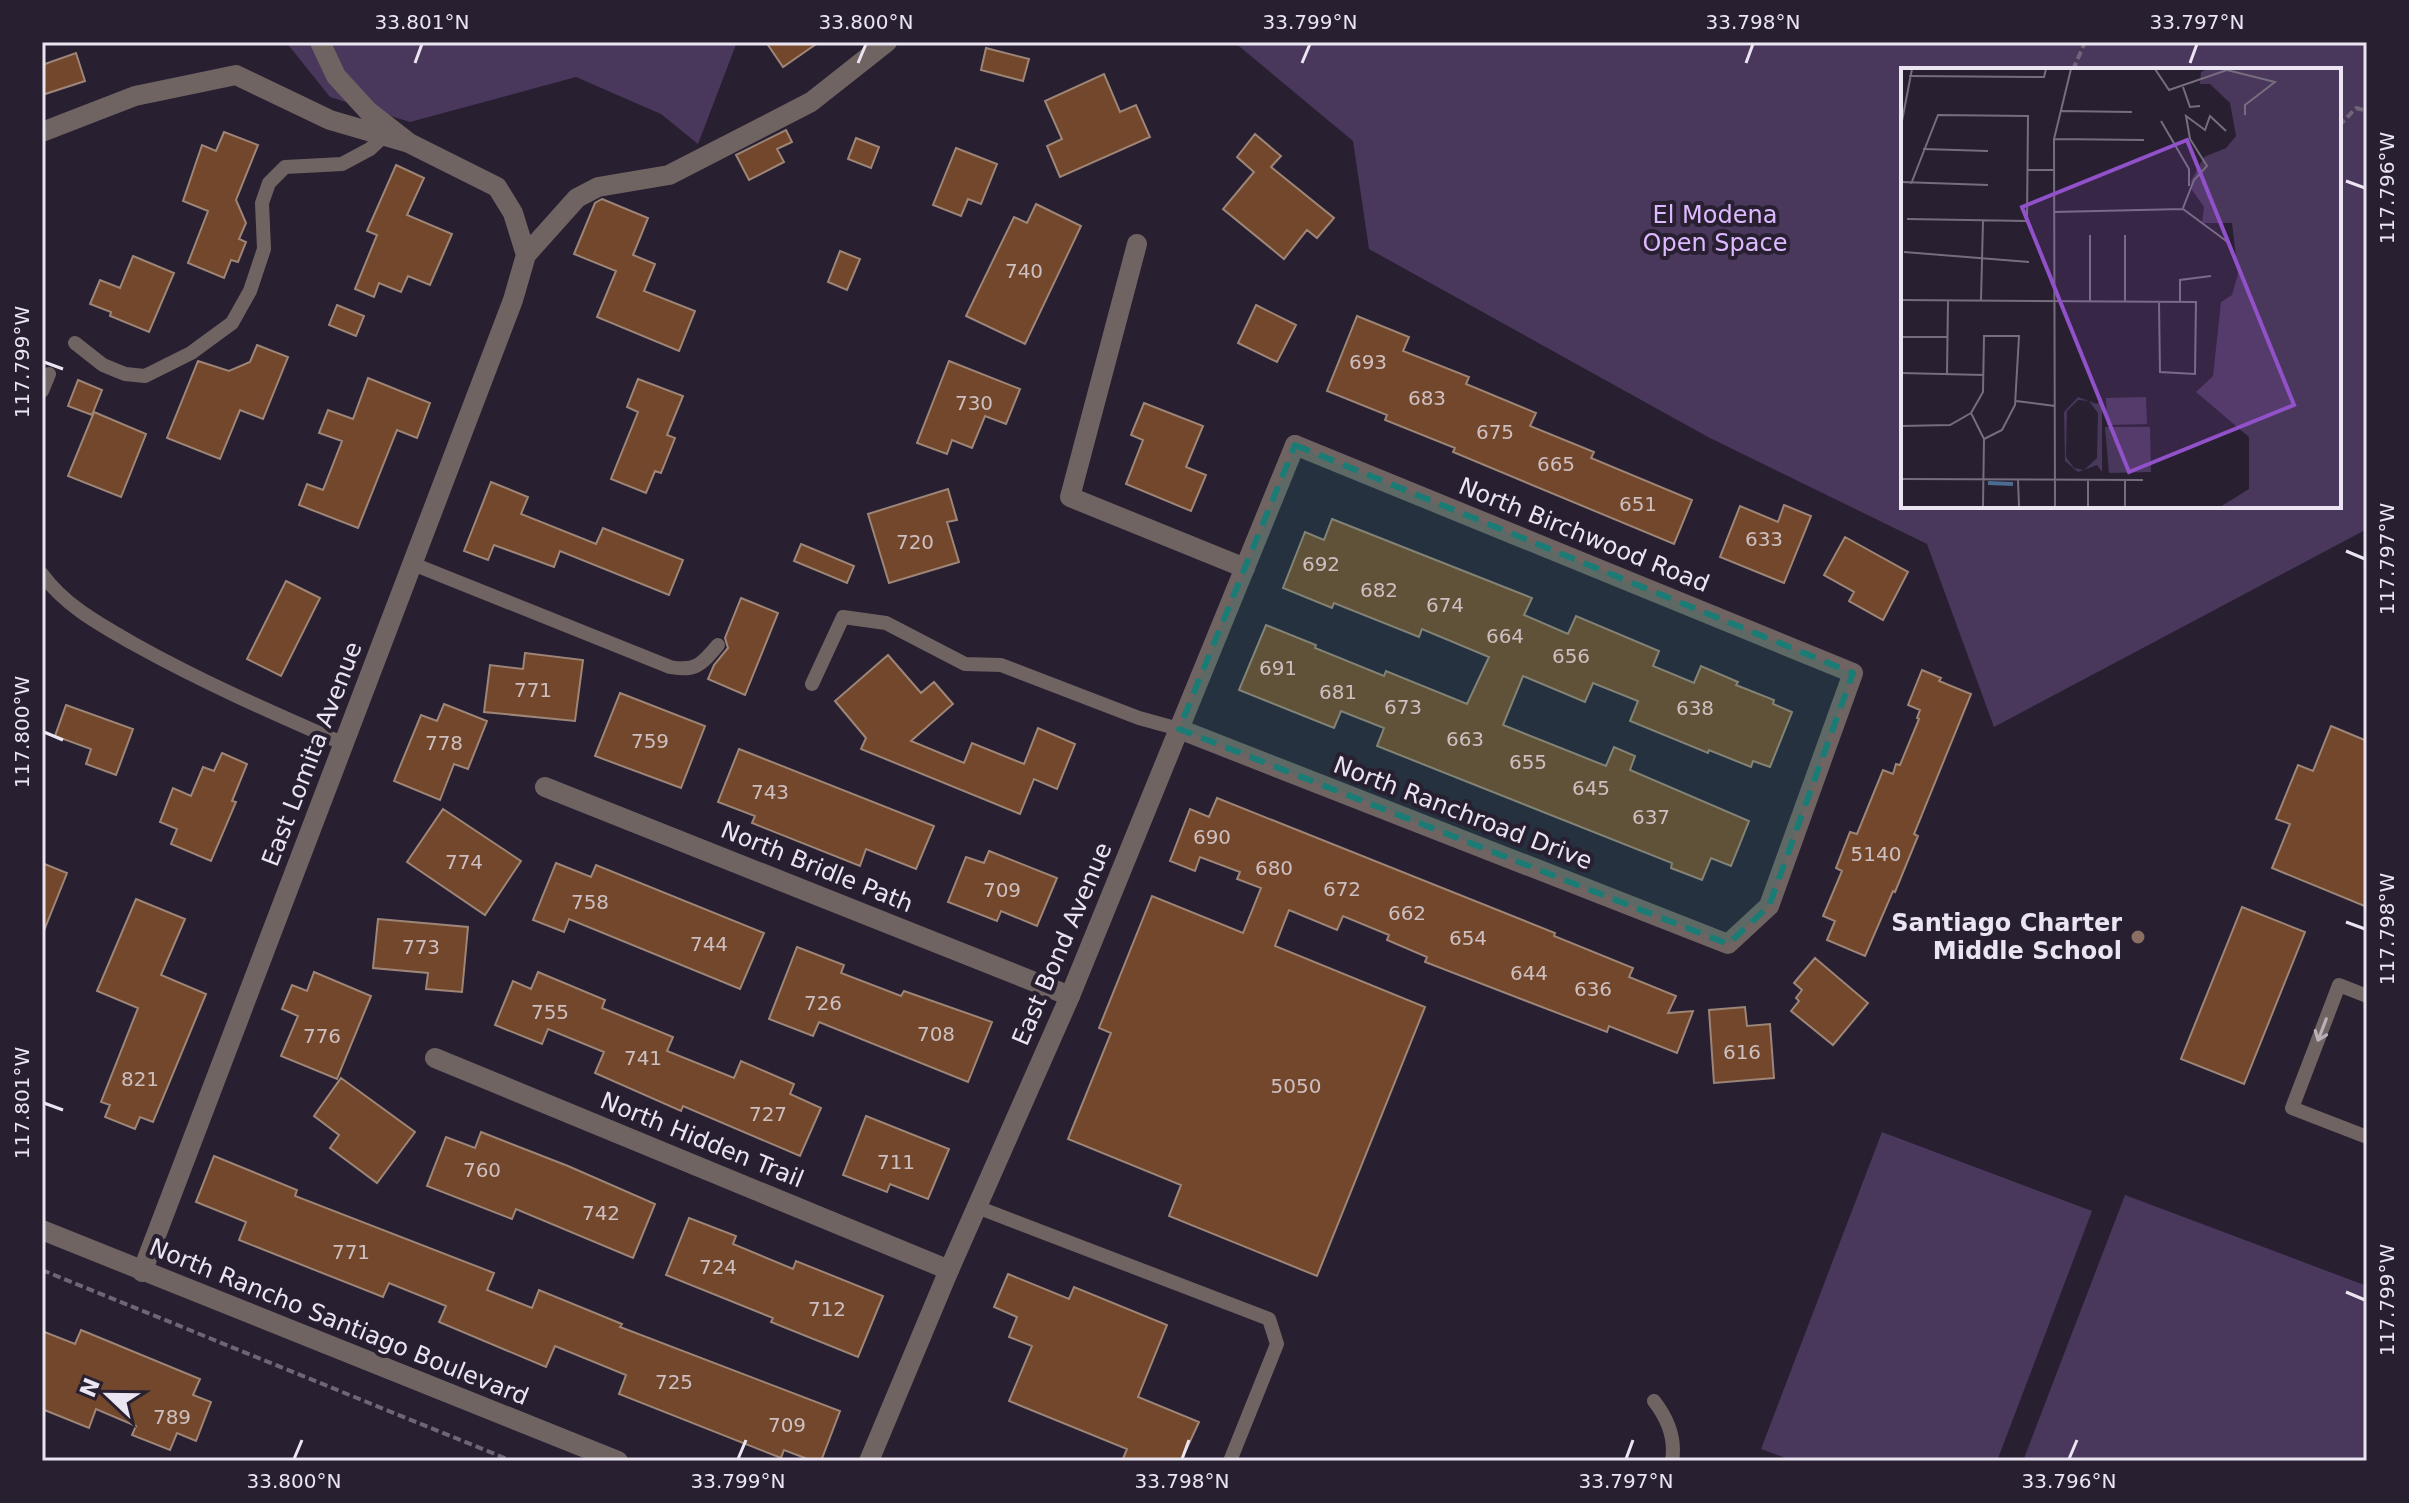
<svg xmlns="http://www.w3.org/2000/svg" width="2409" height="1503" font-family="'DejaVu Sans',sans-serif">
<rect width="100%" height="100%" fill="#281f31"/>
<!-- green -->
<path fill="#4a385c" fill-rule="evenodd" d="M286 42H737L698 144 661 114 576 77 410 122 330 97Z
M1234 42H2367V529L1994 727 1927 544 1708 437 1369 249 1353 141ZM1903 70H2339V506H1903Z
M1882 1132 2092 1211 1997 1461H1794L1761 1449Z
M2125 1195 2367 1286V1461H2023Z"/>
<!-- building -->
<path fill="#72472b" stroke="#9d8577" stroke-width="2" d="M766 42H819L783 67Z
M986 48 1029 59 1023 81 981 70Z
M76 53 85 81 42 95V65Z
M1104 74 1120 112 1136 105 1150 137 1060 177 1047 146 1062 139 1045 101Z
M786 130 792 142 777 149 784 162 749 180 736 155Z
M224 132 258 145 236 200 246 223 239 239 246 242 238 262 231 260 224 278 188 263 208 211 183 201 202 145 216 151Z
M1255 134 1281 156 1271 167 1334 218 1317 238 1307 230 1284 259 1223 209 1254 172 1237 157Z
M856 138 879 147 871 168 848 159Z
M956 148 997 164 981 204 968 199 961 216 933 205Z
M396 165 424 178 407 215 452 234 430 285 408 276 401 292 379 283 374 297 355 289 377 235 367 231Z
M602 199 648 218 633 255 655 264 644 291 695 311 679 351 597 317 616 271 574 254 595 203Z
M1036 204 1081 226 1025 344 966 316 1014 217 1027 223Z
M840 251 860 259 847 290 828 282Z
M133 256 174 273 149 332 110 316 111 312 90 304 100 280 120 288Z
M337 305 364 316 356 336 329 325Z
M1256 305 1296 325 1277 362 1238 343Z
M1357 316 1409 337 1403 351 1469 377 1466 384 1536 413 1530 426 1594 452 1591 458 1692 500 1674 544 1453 452 1455 448 1385 420 1387 415 1327 391Z
M257 345 288 357 263 419 240 410 220 459 167 438 198 361 229 371 250 362Z
M949 361 1020 389 1006 424 985 416 972 448 952 440 947 454 917 443Z
M368 378 430 403 417 438 397 430 358 528 299 505 307 484 323 490 342 441 319 433 328 410 353 419Z
M638 379 683 396 667 435 675 438 661 473 655 471 646 493 611 479 638 412 627 407Z
M78 380 102 390 92 415 68 406Z
M1144 403 1203 426 1186 467 1206 475 1191 511 1126 484 1143 440 1131 435Z
M94 412 146 434 121 497 68 476Z
M491 482 528 497 521 514 596 544 603 528 683 560 669 595 560 551 554 567 494 545 488 560 464 551Z
M948 489 957 520 947 522 959 562 889 583 868 514Z
M1784 505 1811 516 1784 583 1720 557 1740 506 1778 522Z
M1332 519 1532 598 1524 615 1568 634 1576 616 1659 651 1653 666 1694 683 1701 666 1738 682 1736 685 1774 700 1773 704 1792 712 1770 767 1753 761 1751 767 1709 750 1708 753 1630 721 1638 701 1593 683 1585 702 1523 676 1503 725 1606 766 1614 747 1635 756 1630 770 1749 821 1731 866 1711 858 1702 880 1671 868 1672 863 1377 746 1384 728 1341 711 1334 728 1239 690 1266 625 1316 645 1315 648 1384 676 1386 671 1467 704 1489 657 1422 629 1419 637 1334 603 1332 608 1283 588 1305 532 1324 540Z
M1845 537 1908 572 1883 620 1849 601 1854 592 1824 575Z
M801 544 854 566 847 583 794 561Z
M286 581 320 598 281 676 247 659Z
M741 598 778 613 745 695 708 679 714 665 728 648 725 638Z
M525 653 583 660 575 721 484 712 490 665 523 669Z
M888 655 921 693 934 682 953 704 911 741 964 763 972 743 1024 764 1038 728 1075 744 1057 789 1034 779 1020 814 861 749 866 738 835 701Z
M1922 670 1941 678 1939 681 1971 694 1914 834 1918 836 1895 892 1893 891 1865 956 1827 940 1835 921 1823 916 1842 871 1836 868 1850 832 1857 834 1883 770 1893 774 1896 764 1900 765 1919 719 1917 718 1920 710 1908 705Z
M620 693 705 726 681 788 595 756Z
M444 704 487 721 468 769 454 764 440 800 394 781 421 715 437 721Z
M66 705 133 729 116 775 86 764 91 749 55 736Z
M2331 726 2367 741V907L2272 868 2290 824 2276 819 2298 765 2313 771Z
M739 749 934 826 916 869 866 849 860 866 752 823 755 816 718 802Z
M222 753 247 764 232 801 236 802 211 861 171 844 177 829 160 822 173 788 191 796 203 767 214 771Z
M1217 798 1555 933 1554 936 1633 968 1629 977 1676 996 1668 1013 1693 1011 1677 1053 1609 1026 1607 1032 1425 962 1427 957 1387 940 1389 935 1343 916 1337 930 1289 910 1275 946 1425 1007 1317 1276 1169 1216 1181 1185 1068 1139 1111 1033 1099 1028 1152 896 1243 933 1261 888 1237 879 1240 872 1200 857 1195 871 1170 861 1190 809 1209 817Z
M443 809 521 861 485 915 407 862Z
M989 851 1057 878 1037 926 1001 911 997 921 948 902 966 857 984 863Z
M42 863 67 873 43 933 42 932Z
M556 863 591 877 596 865 764 933 740 989 569 919 564 932 533 920Z
M136 899 185 919 161 975 206 994 153 1122 140 1117 135 1129 105 1117 110 1105 101 1102 138 1008 97 991Z
M2242 907 2305 932 2244 1084 2181 1059Z
M378 919 468 927 462 992 426 989 428 973 373 968Z
M797 947 844 965 841 973 901 996 904 991 992 1022 968 1082 819 1022 813 1036 769 1019Z
M1815 958 1868 1003 1833 1045 1791 1011 1799 1001 1796 998 1802 990 1794 983Z
M314 972 371 996 337 1079 281 1056 298 1016 282 1009 292 985 307 991Z
M538 972 605 1000 602 1008 673 1037 667 1051 734 1078 741 1061 794 1084 790 1094 821 1108 800 1156 683 1106 681 1111 595 1073 604 1052 548 1029 542 1044 495 1025 513 981 531 989Z
M1745 1007 1747 1026 1770 1024 1774 1078 1714 1083 1709 1010Z
M341 1078 415 1132 377 1183 330 1148 339 1135 314 1116Z
M866 1116 949 1149 928 1199 890 1184 887 1192 843 1175Z
M481 1132 568 1166 655 1204 633 1258 516 1209 512 1219 427 1186 446 1137 475 1148Z
M214 1156 297 1190 295 1196 494 1273 487 1290 532 1308 539 1290 622 1324 620 1327 840 1411 821 1461H813L784 1450 781 1458 619 1394 626 1375 555 1346 546 1367 439 1322 446 1306 389 1283 383 1297 239 1240 246 1222 196 1202Z
M689 1218 736 1236 733 1244 793 1269 796 1261 883 1296 858 1357 771 1322 773 1318 666 1275Z
M1008 1274 1069 1299 1074 1287 1167 1325 1138 1397 1199 1422 1181 1461H1122L1127 1449 1009 1401 1032 1346 1009 1337 1017 1317 994 1307Z
M81 1330 200 1379 193 1395 211 1402 196 1441 177 1433 170 1450 132 1435 136 1426 96 1409 89 1428 42 1409V1331L75 1344Z"/>
<g fill="none" stroke-linecap="round" stroke-linejoin="round">
<!-- path -->
<path stroke="#6e6677" stroke-width="4" stroke-dasharray="8 4" stroke-linecap="butt" d="M2073 70 2085 42
M2339 126 2356 108 2367 111
M42 1270 512 1461"/>
<!-- service -->
<path stroke="#706462" stroke-width="14" d="M75 343 103 365 125 374 145 376 191 353 232 323 250 291 264 249 262 203 269 183 285 167 342 164 370 149 384 136
M42 391 49 374
M413 564 670 667C696 672 702 664 718 645
M42 574C65 606 101 625 134 644 202 682 273 713 344 744
M812 684 843 617 886 623 965 664 1001 665 1139 718 1179 729
M2367 996 2339 985 2292 1108 2367 1137
M977 1207 1269 1319 1277 1344 1230 1461
M1654 1401C1668 1419 1676 1438 1672 1461"/>
<!-- minor -->
<path stroke="#706462" stroke-width="20" d="M320 42 336 76 368 111 409 143 497 187 513 213 526 255
M42 132 135 96 236 75 330 120 409 143
M1137 244 1070 497 1245 568
M1179 729 1728 944 1769 906 1853 673 1295 445
M545 787 1070 996
M435 1058 949 1270
M142 1272 513 300 526 255 577 198 598 187 669 175 811 102 887 42"/>
<!-- tertiary -->
<path stroke="#706462" stroke-width="20" d="M42 1230 618 1461
M869 1461 949 1270 1070 996 1295 445"/>
</g>
<!-- one-way arrows -->
<defs><path id="oneway-shaft" d="M-6 0H5M1.5-3L5.5 0L1.5 3" fill="none" stroke-width="1.6" stroke-linecap="round" stroke-linejoin="round" transform="scale(2)"/></defs>
<use stroke="#bab1b8" href="#oneway-shaft" transform="translate(2322 1030) rotate(111)"/>
<!-- marked area -->
<path fill="#1a7c75" fill-opacity="0.2" stroke="#1a7c75" stroke-width="6" stroke-dasharray="16 10" stroke-linejoin="round" d="M1295 445 1853 673 1769 906 1728 944 1179 729Z"/>
<!-- ticks -->
<path fill="none" stroke="#ebe5f2" stroke-width="3" d="M415 63 422 44M858 63 866 44M1302 63 1310 44M1746 63 1753 44M2190 63 2197 44M2346 181 2365 188M44 362 63 369M2346 551 2365 559M44 732 63 740M2346 922 2365 929M44 1103 63 1110M2346 1292 2365 1300M294 1459 302 1440M738 1459 746 1440M1182 1459 1189 1440M1626 1459 1633 1440M2069 1459 2077 1440"/>
<!-- markers -->
<circle fill="#8d6e63" stroke="#281f31" stroke-width="3" cx="2138" cy="937" r="8"/>
<g text-anchor="middle" dominant-baseline="central" stroke-width="8" stroke-linejoin="round" paint-order="stroke">
<!-- number labels -->
<g font-size="20" fill="#cdbec0">
<text x="1024" y="271">740</text>
<text x="1368" y="362">693</text>
<text x="1427" y="398">683</text>
<text x="974" y="403">730</text>
<text x="1495" y="432">675</text>
<text x="1556" y="464">665</text>
<text x="1638" y="504">651</text>
<text x="1764" y="539">633</text>
<text x="915" y="542">720</text>
<text x="1321" y="564">692</text>
<text x="1379" y="590">682</text>
<text x="1445" y="605">674</text>
<text x="1505" y="636">664</text>
<text x="1571" y="656">656</text>
<text x="1278" y="668">691</text>
<text x="533" y="690">771</text>
<text x="1338" y="692">681</text>
<text x="1403" y="707">673</text>
<text x="1695" y="708">638</text>
<text x="1465" y="739">663</text>
<text x="650" y="741">759</text>
<text x="444" y="743">778</text>
<text x="1528" y="762">655</text>
<text x="1591" y="788">645</text>
<text x="770" y="792">743</text>
<text x="1651" y="817">637</text>
<text x="1212" y="837">690</text>
<text x="1876" y="854">5140</text>
<text x="464" y="862">774</text>
<text x="1274" y="868">680</text>
<text x="1342" y="889">672</text>
<text x="1002" y="890">709</text>
<text x="590" y="902">758</text>
<text x="1407" y="913">662</text>
<text x="1468" y="938">654</text>
<text x="709" y="944">744</text>
<text x="421" y="947">773</text>
<text x="1529" y="973">644</text>
<text x="1593" y="989">636</text>
<text x="823" y="1003">726</text>
<text x="550" y="1012">755</text>
<text x="936" y="1034">708</text>
<text x="322" y="1036">776</text>
<text x="1742" y="1052">616</text>
<text x="643" y="1058">741</text>
<text x="140" y="1079">821</text>
<text x="1296" y="1086">5050</text>
<text x="768" y="1114">727</text>
<text x="896" y="1162">711</text>
<text x="482" y="1170">760</text>
<text x="601" y="1213">742</text>
<text x="351" y="1252">771</text>
<text x="718" y="1267">724</text>
<text x="827" y="1309">712</text>
<text x="674" y="1382">725</text>
<text x="172" y="1417">789</text>
<text x="787" y="1425">709</text>
</g>
<!-- park labels -->
<g font-size="24" fill="#ddbaff" stroke="#281f31">
<text x="1715" y="215">El Modena<tspan x="1715" dy="28">Open Space</tspan></text>
</g>
<!-- street labels -->
<g font-size="24" fill="#ebe5f2" stroke="#281f31">
<text transform="translate(1584 535) rotate(22)">North Birchwood Road</text>
<text transform="translate(312 754) rotate(-69)">East Lomita Avenue</text>
<text transform="translate(1463 813) rotate(21)">North Ranchroad Drive</text>
<text transform="translate(817 867) rotate(22)">North Bridle Path</text>
<text transform="translate(1062 944) rotate(-67)">East Bond Avenue</text>
<text transform="translate(702 1140) rotate(22)">North Hidden Trail</text>
<text transform="translate(339 1322) rotate(22)">North Rancho Santiago Boulevard</text>
</g>
<!-- poi labels -->
<g font-size="24" font-weight="bold" fill="#ebe5f2" stroke="#281f31" text-anchor="end">
<text x="2122" y="923">Santiago Charter<tspan x="2122" dy="28">Middle School</tspan></text>
</g>
</g>
<!-- overview -->
<g transform="translate(1901 68)">
<rect width="440" height="440" fill="#281f31"/>
<path d="M306 1H440V439H319L348 421V369L295 324 312 308 320 234 331 227 337 206 331 155H301L303 139 291 122 290 113 303 89 325 80 335 68 329 35 309 16H299L300 4ZM177 329 196 336 201 329V404L196 397 177 404 164 393 163 344ZM177 332 188 333 197 345 196 390 183 402 173 400 165 389 166 343ZM245 329 246 356 206 357 205 330ZM204 359H249L250 404 208 405Z" fill="#4a385c" fill-rule="evenodd"/>
<path fill="none" stroke="#4b6b92" stroke-width="4" d="M87 415 112 416"/>
<path fill="none" stroke="#766e7e" stroke-width="2" d="M254 1 268 22 326 2 374 14 344 37V47M8 8 143 9 145 1M282 19 289 39 299 38M159 43 231 44M260 53 288 101V118M0 58 11 1M153 71 243 72M22 81 87 83M127 102H153M0 114 87 117M282 140 293 112 306 98 289 71 285 48 304 62 309 48 325 63M153 144 282 141 328 175M6 151 126 153 127 48 37 47 10 116M224 167V234M3 184 128 194M0 232 295 234 294 306 259 304 258 234M80 232 82 153M189 233V167M279 234V212L310 208M0 269H46M0 305 83 307M46 306 47 232M115 333 154 338M0 358 49 357 70 345M0 411 242 412M117 412 118 438M224 412V438M187 413V439M82 438 83 371 70 345 82 324 83 268H118L114 337 101 362 83 371M154 439 153 71 170 1"/>
<path fill="#9151c9" fill-opacity="0.15" stroke="#9151c9" stroke-width="4" d="M286 72 393 337 228 404 121 139Z"/>
<rect width="440" height="440" fill="none" stroke="#ebe5f2" stroke-width="4"/>
</g>
<!-- border -->
<rect width="2409" height="1503" fill="none" stroke="#281f31" stroke-width="88"/>
<!-- north arrow -->
<g transform="translate(108 1395) rotate(292)" stroke="#281f31" stroke-width="6" paint-order="stroke">
<path d="M0-6L14 30L0 20L-14 30Z" fill="#ebe5f2"/>
<text y="-12" font-size="22" font-weight="bold" text-anchor="middle" fill="#ebe5f2">N</text>
</g>
<rect x="44" y="44" width="2321" height="1415" fill="none" stroke="#ebe5f2" stroke-width="3"/>
<g font-size="20" text-anchor="middle" fill="#ebe5f2">
<text x="422" y="29">33.801°N</text>
<text x="866" y="29">33.800°N</text>
<text x="1310" y="29">33.799°N</text>
<text x="1753" y="29">33.798°N</text>
<text x="2197" y="29">33.797°N</text>
<text transform="translate(2387 188) rotate(-90)" y="7">117.796°W</text>
<text transform="translate(22 362) rotate(-90)" y="7">117.799°W</text>
<text transform="translate(2387 559) rotate(-90)" y="7">117.797°W</text>
<text transform="translate(22 732) rotate(-90)" y="7">117.800°W</text>
<text transform="translate(2387 929) rotate(-90)" y="7">117.798°W</text>
<text transform="translate(22 1103) rotate(-90)" y="7">117.801°W</text>
<text transform="translate(2387 1300) rotate(-90)" y="7">117.799°W</text>
<text x="294" y="1488">33.800°N</text>
<text x="738" y="1488">33.799°N</text>
<text x="1182" y="1488">33.798°N</text>
<text x="1626" y="1488">33.797°N</text>
<text x="2069" y="1488">33.796°N</text>
</g>
</svg>
